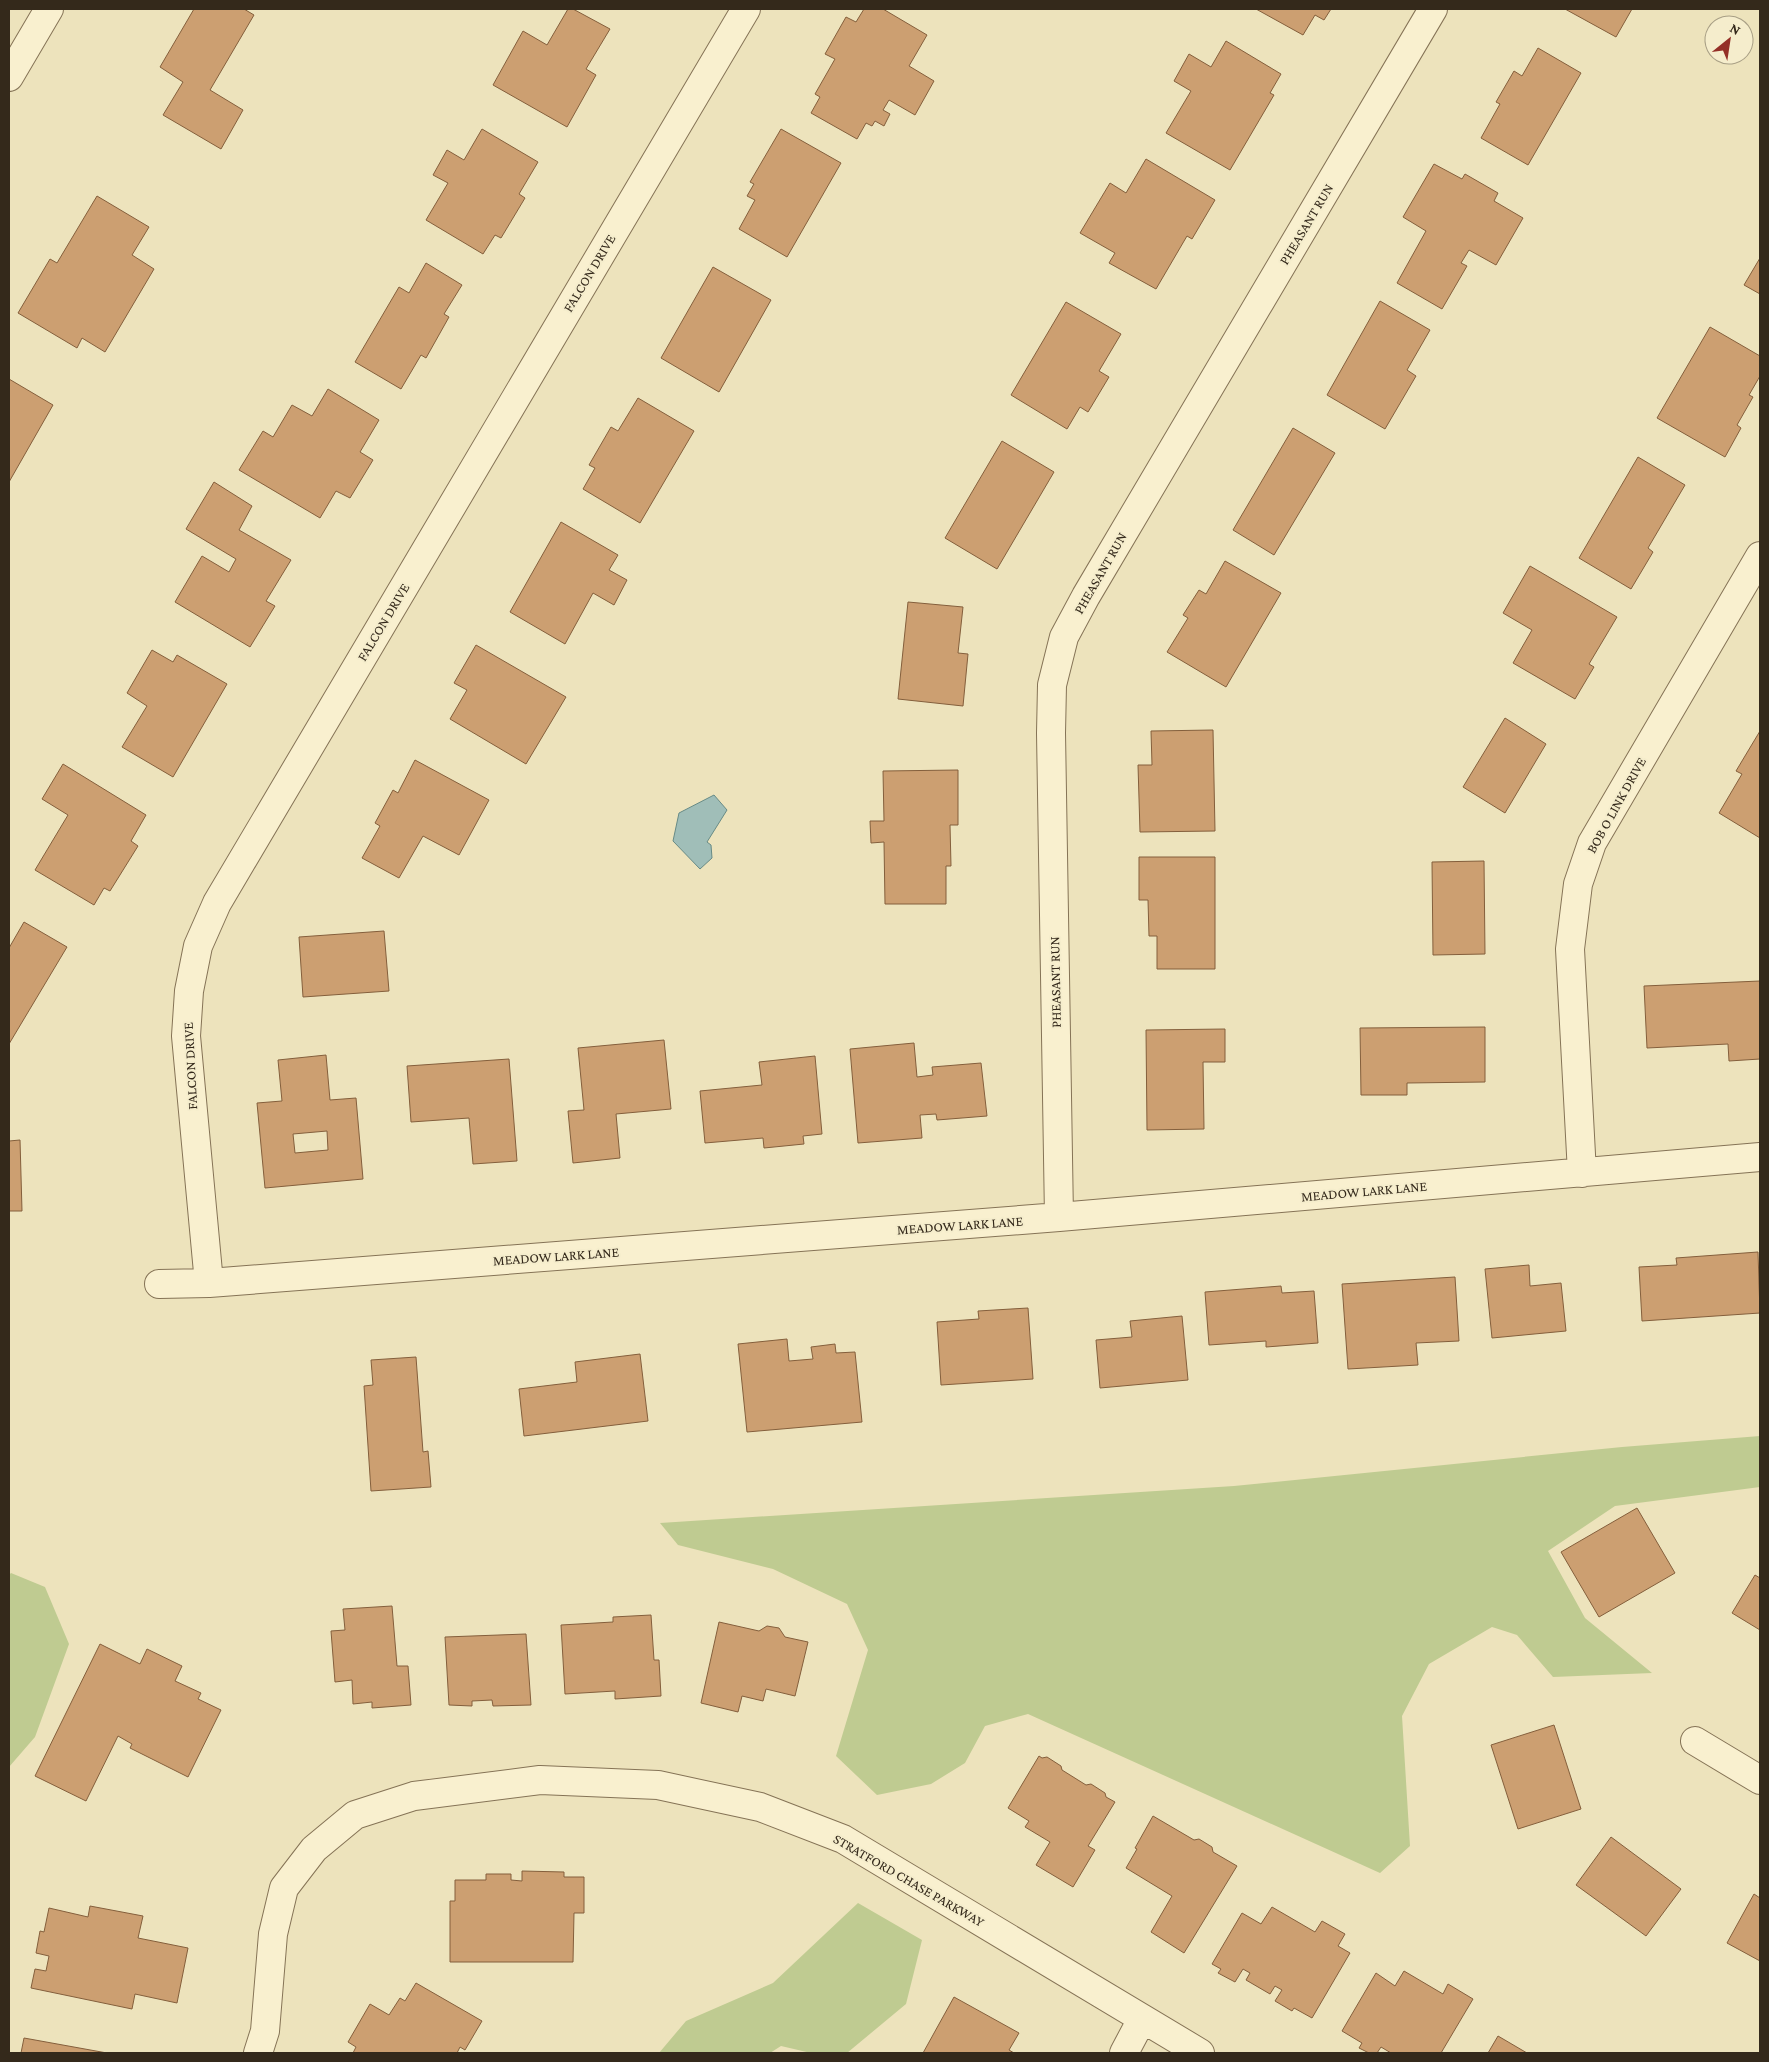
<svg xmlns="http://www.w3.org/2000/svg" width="1769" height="2062" font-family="'Crimson Pro',serif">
<rect width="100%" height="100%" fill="#ede3bc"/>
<!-- green -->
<path fill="#bfcb91" d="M1760 1436V1487L1615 1506 1548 1551 1585 1618 1652 1673 1553 1677 1517 1635 1492 1627 1429 1664 1402 1716 1410 1846 1380 1873 1028 1714 985 1726 965 1763 931 1784 877 1795 836 1756 868 1650 847 1604 773 1569 678 1545 660 1523 1234 1486 1622 1447Z
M11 1573 45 1587 69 1644 35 1737 9 1767V1575Z
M858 1903 922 1940 906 2004 847 2053H811L781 2046 770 2053H659L686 2021 773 1983Z"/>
<!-- water -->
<path fill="#a0beb8" stroke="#688b86" d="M714 795 727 810 707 842 711 845 712 858 700 869 673 841 679 813Z"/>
<!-- building -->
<path fill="#cc9f71" stroke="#845f3c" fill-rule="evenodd" d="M194 9H244L254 15 210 90 243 110 221 149 163 115 183 82 160 67Z
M568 9H573L610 29 586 69 596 75 567 127 493 85 523 31 547 45Z
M864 9H883L927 35 909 66 934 81 915 115 889 100 883 110 890 114 884 126 875 121 872 126 866 123 857 139 811 113 820 97 815 94 835 59 825 54 846 17 856 22Z
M1256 9H1331L1324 20 1315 15 1303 35Z
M1565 9H1632L1616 37Z
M1226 41 1281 74 1270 93 1274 95 1230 170 1166 133 1191 91 1174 81 1189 54 1211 67Z
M1538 48 1581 73 1528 165 1481 138 1500 104 1496 102 1514 71 1522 76Z
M482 129 538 162 519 194 525 198 501 238 495 235 483 254 426 220 448 183 433 175 447 150 464 160Z
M781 129 841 163 787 257 739 229 755 200 747 196 754 184 750 182Z
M1146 159 1215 200 1192 239 1187 236 1156 289 1109 263 1115 253 1080 233 1110 183 1126 193Z
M1434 164 1462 179 1465 174 1498 193 1494 201 1523 218 1496 265 1469 250 1461 263 1467 266 1442 309 1397 283 1426 231 1403 217Z
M97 196 149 227 132 255 154 269 105 352 82 338 77 348 18 313 50 259 57 263Z
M1760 258V294L1744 285Z
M426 263 462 285 444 314 449 317 426 358 421 355 401 389 355 362 399 287 409 293Z
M713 267 771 300 719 392 661 358Z
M1380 301 1430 330 1407 370 1416 376 1385 429 1327 395Z
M1066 302 1121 334 1099 371 1109 377 1088 412 1080 407 1067 429 1011 395Z
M1710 327 1760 356V376L1749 395 1753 397 1737 425 1741 428 1725 457 1657 418Z
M9 379 53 405 9 482Z
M328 389 379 420 360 452 373 460 350 498 336 491 320 518 239 470 263 431 273 437 292 405 312 416Z
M638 398 694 431 640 523 583 489 595 468 589 465 611 427 618 431Z
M1293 428 1335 453 1274 555 1233 530Z
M1002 441 1054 472 997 569 945 538Z
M1638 457 1685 485 1648 548 1653 552 1631 589 1579 558Z
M214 482 252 506 239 530 291 560 266 601 275 606 250 647 175 602 202 556 229 572 236 559 186 529Z
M561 522 618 555 609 570 627 580 614 605 593 593 565 644 510 612Z
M1225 561 1281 593 1226 687 1167 652 1188 618 1183 615 1199 590 1206 594Z
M1530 566 1617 617 1589 664 1594 667 1575 699 1513 663 1532 630 1503 613Z
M908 602 963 607 958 653 968 654 963 706 898 699Z
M476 645 566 697 526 764 450 719 467 690 454 683Z
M152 650 173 662 177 655 227 684 173 777 122 747 147 706 127 693Z
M1505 718 1546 744 1505 813 1463 787Z
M1213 730 1215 831 1140 832 1138 765H1152L1151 731Z
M1760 731V838L1719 813 1742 774 1736 771Z
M415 760 489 800 459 855 423 836 399 878 362 858 380 826 375 823 393 790 398 793Z
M63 764 146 815 131 841 138 846 110 891 104 888 94 905 35 870 68 815 42 799Z
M958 770V825H950L951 866H946V904H885L884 842 871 843 870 821H884L883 771Z
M1139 857H1215V969H1157V936H1149L1148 900H1139Z
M1484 861 1485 954 1433 955 1432 862Z
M24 922 67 947 9 1044V948Z
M384 931 389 991 303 997 299 937Z
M1760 981V1059L1729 1061 1728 1044 1647 1048 1644 986Z
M1485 1027V1082L1407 1083V1095H1361L1360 1028Z
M1225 1029V1062H1203L1204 1129 1147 1130 1146 1030Z
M664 1040 671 1109 616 1114 620 1158 573 1163 568 1111 584 1110 578 1048Z
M914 1043 917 1077 933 1075 932 1067 981 1063 987 1116 937 1120 936 1114 920 1115 922 1138 858 1143 850 1049Z
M326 1055 330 1100 356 1098 363 1179 265 1188 257 1103 282 1101 278 1060ZM327 1131 328 1150 295 1153 293 1134Z
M815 1056 822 1134 803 1136 804 1144 764 1148 763 1138 705 1143 700 1091 762 1085 759 1062Z
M509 1059 517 1161 473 1164 469 1118 411 1122 407 1066Z
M20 1140 22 1211H9V1141Z
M1758 1252 1760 1313 1642 1321 1639 1267 1677 1265 1676 1258Z
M1529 1265 1530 1286 1561 1283 1566 1331 1492 1338 1485 1269Z
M1455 1277 1459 1341 1416 1343 1418 1365 1348 1369 1342 1284Z
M1281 1286 1282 1293 1314 1291 1318 1343 1266 1347V1341L1209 1345 1205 1292Z
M1028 1308 1033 1379 941 1385 937 1322 979 1319 978 1311Z
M1182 1316 1188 1380 1100 1388 1096 1340 1132 1337 1130 1321Z
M787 1339 789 1361 813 1359 811 1347 835 1344 836 1353 855 1352 862 1422 747 1432 738 1344Z
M640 1354 648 1421 524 1436 519 1389 577 1382 575 1362Z
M416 1357 423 1452 428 1451 431 1487 371 1491 364 1386 373 1385 371 1360Z
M1637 1508 1675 1573 1599 1617 1561 1552Z
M1755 1575 1760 1578V1630L1732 1613Z
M392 1606 397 1666H408L411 1705 372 1708V1702L353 1704 352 1680 335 1682 331 1631 345 1630 343 1609Z
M651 1615 654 1660H659L661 1696 615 1699V1691L565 1694 561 1625 613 1622V1617Z
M719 1622 759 1631 767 1626 779 1628 785 1637 808 1642 795 1696 766 1689 763 1701 742 1696 738 1712 701 1703Z
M526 1634 531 1705 493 1706 492 1700 472 1701V1706L449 1705 445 1637Z
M100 1644 140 1664 147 1649 182 1666 175 1681 201 1693 198 1699 221 1710 188 1777 130 1748 132 1744 118 1736 86 1801 35 1776Z
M1554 1725 1581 1809 1518 1829 1491 1745Z
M1039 1756 1042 1758 1047 1757 1061 1766 1062 1770 1086 1785 1091 1784 1105 1793 1106 1797 1115 1802 1088 1846 1095 1850 1073 1887 1036 1865 1050 1842 1025 1827 1029 1821 1008 1808Z
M1153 1816 1194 1840 1199 1839 1212 1847 1213 1852 1237 1866 1184 1953 1151 1932 1172 1896 1126 1868 1137 1849 1135 1848Z
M1611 1837 1681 1889 1646 1936 1576 1885Z
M522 1871 564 1872V1877H584V1913H574L573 1962H450V1901H455V1880H486V1874H511V1880L522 1881Z
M1754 1894 1760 1898V1961L1727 1943Z
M90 1906 143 1916 138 1938 188 1948 177 2003 135 1994 132 2009 31 1988 35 1969 46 1971 49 1956 36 1953 40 1931 44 1932 49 1908 88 1917Z
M1272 1907 1315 1932 1322 1921 1345 1934 1338 1946 1350 1953 1312 2018 1294 2008 1292 2011 1275 2001 1282 1990 1275 1986 1270 1994 1246 1980 1250 1973 1243 1969 1235 1982 1218 1973 1221 1969 1212 1964 1242 1913 1261 1924Z
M1404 1971 1443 1994 1448 1984 1473 1999 1441 2053H1391L1381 2047 1377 2053H1369L1359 2048 1362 2043 1342 2031 1376 1973 1395 1986Z
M416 1983 482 2021 465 2050 460 2047 457 2053H353L356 2047 348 2042 370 2004 389 2015 400 1998 405 2001Z
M954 1997 1019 2033 1009 2050 1014 2053H923Z
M1498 2036 1527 2053H1488Z
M24 2038 107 2053H21Z"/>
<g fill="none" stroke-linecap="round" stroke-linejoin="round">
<!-- minor casing -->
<g stroke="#857356" stroke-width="30">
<path id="minor" d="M9 77 49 9
M1582 1173 1570 949 1578 884 1592 843 1760 556
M1059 1217 1051 733 1052 685 1064 637 1086 596 1433 9
M209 1283 186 1036 189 991 198 946 217 903 746 9
M159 1284 209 1283 1059 1217 1760 1157
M1695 1741 1760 1780
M258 2053 265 2031 273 1934 284 1888 314 1849 355 1815 414 1796 540 1780 658 1785 760 1807 843 1839 1200 2053
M1124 2053 1142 2019"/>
</g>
<!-- minor -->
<use href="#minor" stroke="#f9f0cf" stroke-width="28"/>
</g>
<g text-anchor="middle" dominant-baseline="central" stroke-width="4" stroke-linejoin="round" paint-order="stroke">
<!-- street labels -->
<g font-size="14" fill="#34291b" stroke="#f5edcc">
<text transform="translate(1306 224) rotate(-59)">PHEASANT RUN</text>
<text transform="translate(589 273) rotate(-59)">FALCON DRIVE</text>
<text transform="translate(1100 573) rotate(-60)">PHEASANT RUN</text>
<text transform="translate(383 622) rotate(-59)">FALCON DRIVE</text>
<text transform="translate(1616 805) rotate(-61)">BOB O LINK DRIVE</text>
<text transform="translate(1055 982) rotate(-91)">PHEASANT RUN</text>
<text transform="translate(190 1066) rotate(-93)">FALCON DRIVE</text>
<text transform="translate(1364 1191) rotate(-5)">MEADOW LARK LANE</text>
<text transform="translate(960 1225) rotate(-4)">MEADOW LARK LANE</text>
<text transform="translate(556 1256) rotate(-4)">MEADOW LARK LANE</text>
<text transform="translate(909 1880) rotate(30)">STRATFORD CHASE PARKWAY</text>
</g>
</g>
<!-- border -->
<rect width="1769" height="2062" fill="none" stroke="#34291b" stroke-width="20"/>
<!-- north arrow -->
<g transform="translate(1729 40) rotate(30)"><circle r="24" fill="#f5edcc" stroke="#a89f85"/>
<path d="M0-4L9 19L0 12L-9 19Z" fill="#942f26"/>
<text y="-8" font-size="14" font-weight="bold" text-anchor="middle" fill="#34291b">N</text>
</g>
</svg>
